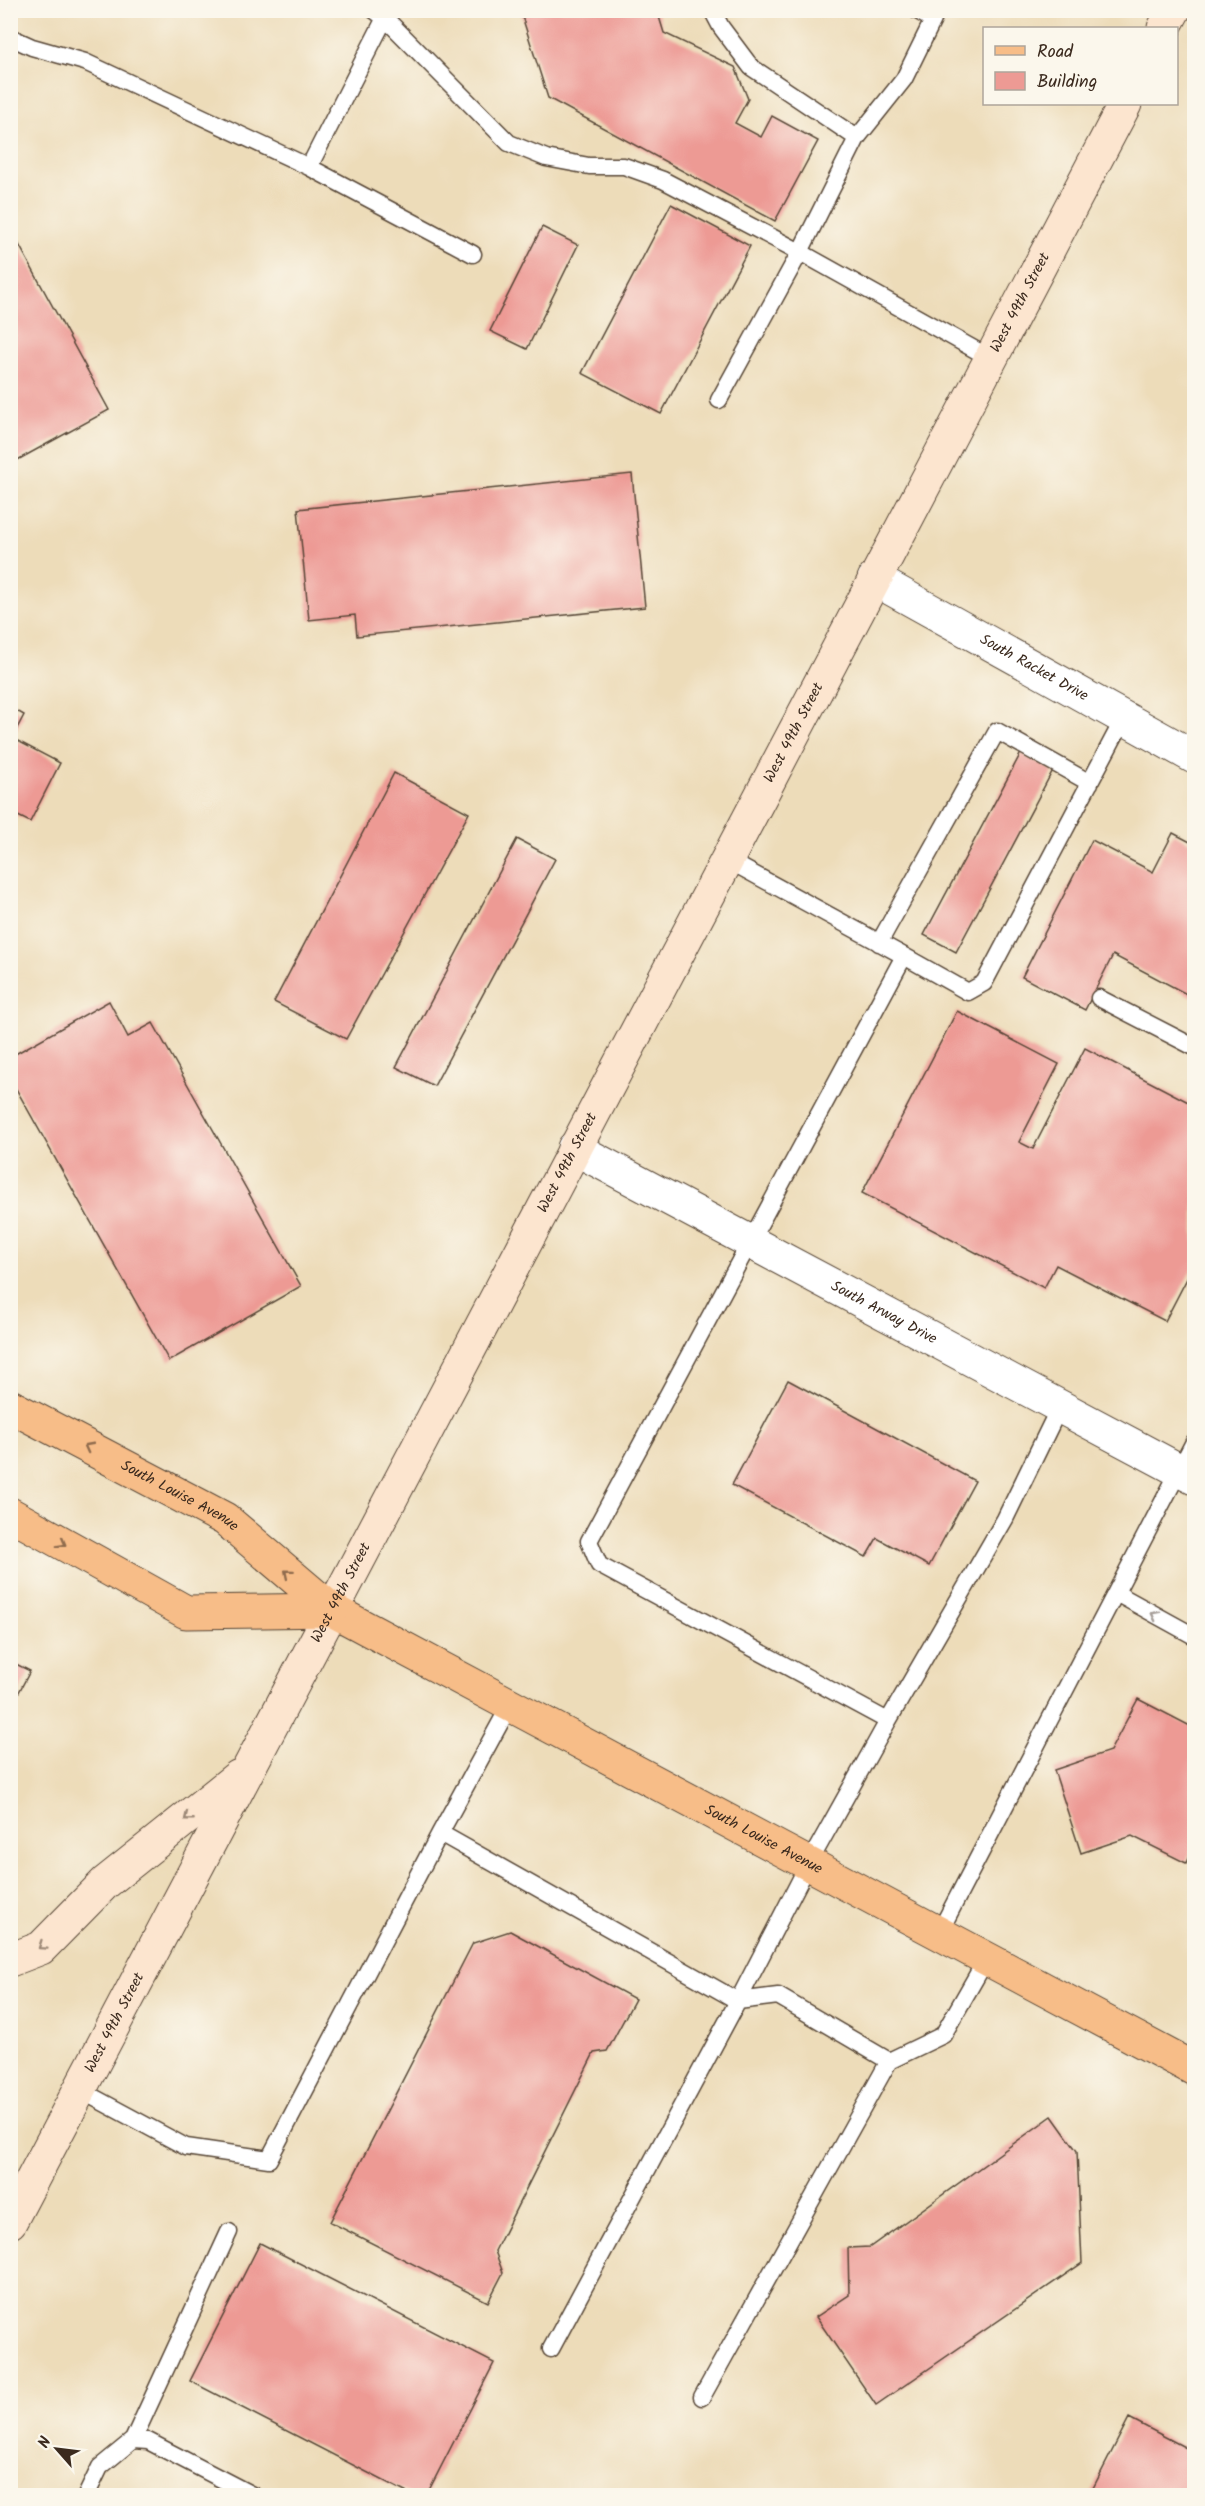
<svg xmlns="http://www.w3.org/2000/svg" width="1205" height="2506" font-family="Kalam,sans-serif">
<rect width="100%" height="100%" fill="#fbf7ec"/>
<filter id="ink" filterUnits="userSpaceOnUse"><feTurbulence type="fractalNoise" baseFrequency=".0167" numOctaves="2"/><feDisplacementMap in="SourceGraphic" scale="12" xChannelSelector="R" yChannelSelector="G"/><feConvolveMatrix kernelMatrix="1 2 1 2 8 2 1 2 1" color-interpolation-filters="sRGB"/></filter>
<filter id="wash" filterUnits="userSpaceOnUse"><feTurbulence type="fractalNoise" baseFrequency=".008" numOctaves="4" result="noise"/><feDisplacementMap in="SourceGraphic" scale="24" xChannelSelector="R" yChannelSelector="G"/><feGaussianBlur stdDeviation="1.35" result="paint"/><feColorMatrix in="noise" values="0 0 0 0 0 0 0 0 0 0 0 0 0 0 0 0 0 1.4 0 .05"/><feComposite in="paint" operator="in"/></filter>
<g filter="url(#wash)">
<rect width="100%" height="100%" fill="#eddcb9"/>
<g id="blocks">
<!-- building -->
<path fill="#ed9a94" d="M520 10H657L664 33 735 67 748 99 735 123 761 137 772 116 818 141 775 221 548 98Z
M671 204 750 246 661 414 582 373Z
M542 227 578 245 527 349 490 331Z
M10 228 109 410 12 463 10 461Z
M632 474 645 607 357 636 355 615 309 620 298 509Z
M10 707 24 715 12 738 60 763 30 822 10 812Z
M1021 753 1053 770 956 952 924 935Z
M394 773 469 813 346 1039 274 1002Z
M1173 833 1194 844V998L1113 955 1085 1010 1022 977 1092 840 1153 872Z
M517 839 555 859 434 1086 396 1067Z
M109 1001 128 1037 153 1023 301 1286 169 1361 10 1078V1057Z
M957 1011 1059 1064 1019 1142 1033 1149 1085 1048 1194 1105V1265L1165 1321 1056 1265 1044 1288 862 1193Z
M788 1380 975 1481 929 1566 877 1538 866 1557 732 1485Z
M10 1661 30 1671 10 1709Z
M1138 1699 1190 1726 1194 1725V1844L1186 1863 1132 1836 1081 1853 1054 1770 1110 1751Z
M510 1931 635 1999 607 2051 594 2053 495 2251 503 2273 488 2302 330 2222 473 1943Z
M1052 2116 1077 2151 1082 2263 876 2405 816 2317 849 2295 848 2248 870 2247Z
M260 2243 494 2363 426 2496H413L190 2381Z
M1129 2418 1194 2452V2496H1089Z"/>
</g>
</g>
<g filter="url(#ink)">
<use href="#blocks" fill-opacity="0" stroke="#564535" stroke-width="1.5"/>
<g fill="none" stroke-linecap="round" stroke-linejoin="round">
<!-- service casing -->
<g stroke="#564535" stroke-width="19">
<path id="service" d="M374 10 385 18 509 143 546 158 589 166H624L663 180 800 252 990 358
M712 10 721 27 751 67 857 138 800 252 719 400
M10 37 32 47 85 62 309 167 389 10
M857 138 904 79 933 20 916 10
M309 167 473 254
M726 859 904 956
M879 943 997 731 1090 783
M1099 998 1194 1047
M1116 1593 1194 1636
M888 1721 1005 1519 1060 1406
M440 1833 738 2001 551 2349
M939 1933 1194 1442
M738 2001 809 1863 888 1721 599 1565 589 1541 904 956 968 992 984 983 1124 718
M738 2001 778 1996 889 2061 943 2035 987 1958
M80 2090 186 2147 269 2159 440 1833 510 1705
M702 2397 889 2061
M133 2440 229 2232
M86 2496 100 2467 133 2440 148 2441 254 2496"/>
</g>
<!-- minor casing -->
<g stroke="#564535" stroke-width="35">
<g id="minor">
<path id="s1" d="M874 579 1194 757"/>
<path id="s2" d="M574 1148 1194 1478"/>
</g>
</g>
<!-- secondary casing -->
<g stroke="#564535" stroke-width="35">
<g id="secondary">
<path d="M1164 28 1174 10"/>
<path d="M10 1960 41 1948 105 1883 239 1776"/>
<path id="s3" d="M10 2222 1125 104"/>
</g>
</g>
<!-- primary casing -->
<g stroke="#564535" stroke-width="35">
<g id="primary">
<path id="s4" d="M10 1406 225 1519 332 1610 1194 2069"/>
<path d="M10 1514 186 1612 332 1610"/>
</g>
</g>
<!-- service -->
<use href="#service" stroke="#fff" stroke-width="16"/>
<!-- minor -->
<use href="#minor" stroke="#fff" stroke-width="33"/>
<!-- secondary -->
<use href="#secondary" stroke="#fce5cf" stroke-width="33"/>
<!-- primary -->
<use href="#primary" stroke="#f7bd88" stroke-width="33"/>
</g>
<!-- one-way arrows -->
<defs><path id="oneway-chevron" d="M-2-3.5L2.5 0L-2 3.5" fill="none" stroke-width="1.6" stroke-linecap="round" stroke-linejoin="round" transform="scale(1.5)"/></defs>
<g stroke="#906c4e">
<use href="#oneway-chevron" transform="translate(88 1447) rotate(-152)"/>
<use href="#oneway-chevron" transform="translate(62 1543) rotate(29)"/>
<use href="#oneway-chevron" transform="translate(288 1573) rotate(-140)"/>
</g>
<use stroke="#a79f9a" href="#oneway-chevron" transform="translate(1155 1615) rotate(-152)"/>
<g stroke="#9c8876">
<use href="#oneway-chevron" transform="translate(188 1817) rotate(141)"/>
<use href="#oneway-chevron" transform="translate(42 1946) rotate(145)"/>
</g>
</g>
<g text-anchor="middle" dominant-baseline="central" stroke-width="4.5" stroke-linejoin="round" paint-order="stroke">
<!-- street labels -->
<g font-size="15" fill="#3b2a1e" stroke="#fbf7ec">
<text stroke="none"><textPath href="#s3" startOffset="2169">West 49th Street</textPath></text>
<text stroke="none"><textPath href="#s1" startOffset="183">South Racket Drive</textPath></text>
<text stroke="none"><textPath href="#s3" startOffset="1683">West 49th Street</textPath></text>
<text stroke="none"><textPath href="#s3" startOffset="1197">West 49th Street</textPath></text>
<text stroke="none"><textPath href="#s2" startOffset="351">South Arway Drive</textPath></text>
<text stroke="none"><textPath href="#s4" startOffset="192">South Louise Avenue</textPath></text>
<text stroke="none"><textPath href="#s3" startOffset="711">West 49th Street</textPath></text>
<text stroke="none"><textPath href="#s4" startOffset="872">South Louise Avenue</textPath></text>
<text stroke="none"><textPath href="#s3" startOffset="225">West 49th Street</textPath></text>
</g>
</g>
<!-- margin -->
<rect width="1205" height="2506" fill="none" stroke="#fbf7ec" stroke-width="36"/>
<!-- legend -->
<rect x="983" y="27" width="195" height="78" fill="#fbf7ec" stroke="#aea59a" stroke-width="1.5"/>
<rect x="995" y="46" width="30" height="9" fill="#f7bd88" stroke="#aea59a" stroke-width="1.5"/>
<text x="1037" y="57" font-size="18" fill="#3b2a1e">Road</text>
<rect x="995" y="72" width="30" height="18" fill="#ed9a94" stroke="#aea59a" stroke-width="1.5"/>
<text x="1037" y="87" font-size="18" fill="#3b2a1e">Building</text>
<!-- north arrow -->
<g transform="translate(57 2449) rotate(298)" stroke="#fbf7ec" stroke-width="4.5" paint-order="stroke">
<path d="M0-4.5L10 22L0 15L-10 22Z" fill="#3b2a1e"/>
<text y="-9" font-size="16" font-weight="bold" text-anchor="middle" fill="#3b2a1e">N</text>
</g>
</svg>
